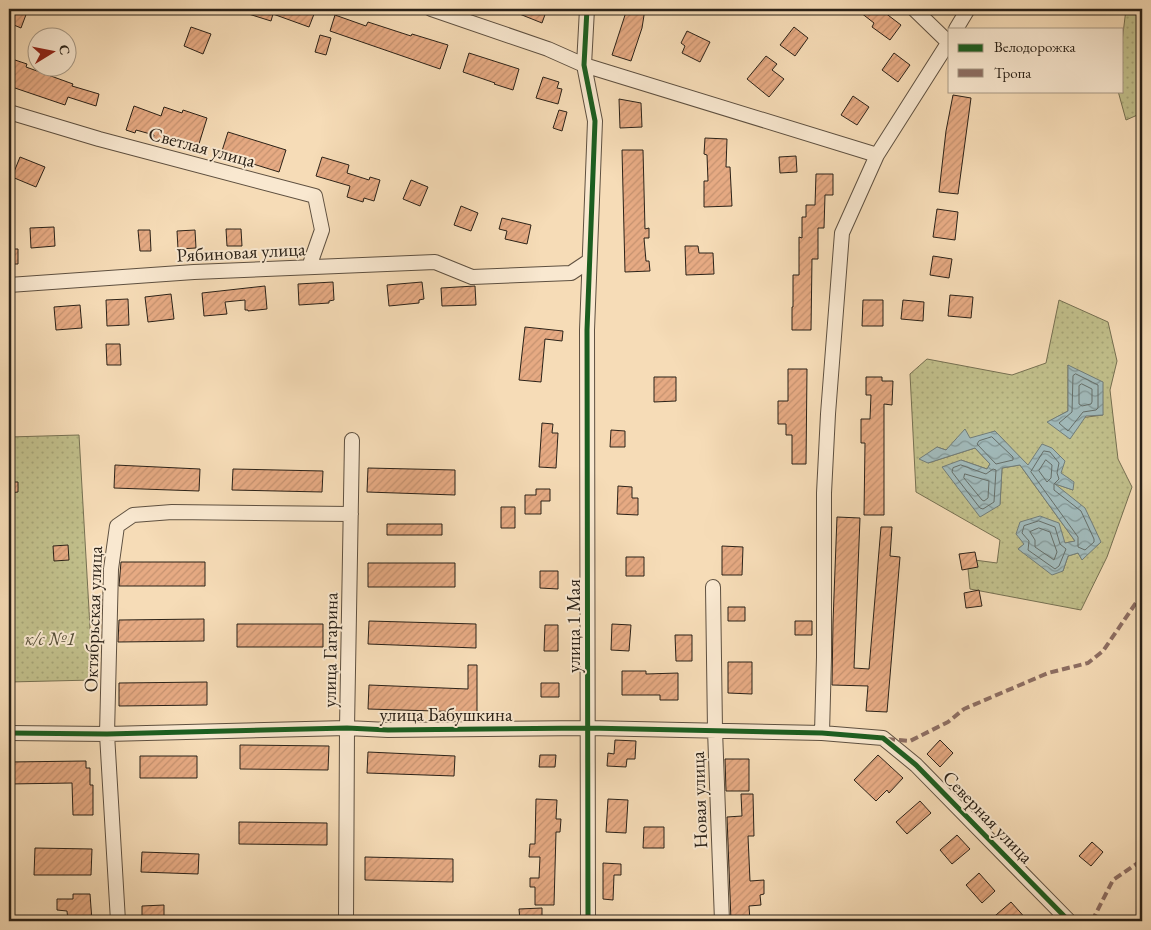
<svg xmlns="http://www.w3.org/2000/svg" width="1151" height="930" font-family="'EB Garamond',serif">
<defs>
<pattern id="grass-dots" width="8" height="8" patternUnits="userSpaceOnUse" patternTransform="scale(1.25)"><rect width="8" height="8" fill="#c1bf8b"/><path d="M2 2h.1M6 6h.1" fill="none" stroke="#a6a477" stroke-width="1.8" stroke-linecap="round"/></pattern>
<pattern id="water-waves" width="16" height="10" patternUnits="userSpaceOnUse" patternTransform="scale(1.25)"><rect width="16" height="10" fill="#a1b9b9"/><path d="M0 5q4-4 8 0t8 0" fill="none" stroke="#839695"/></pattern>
<pattern id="building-hatch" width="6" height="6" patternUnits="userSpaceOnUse" patternTransform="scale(1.25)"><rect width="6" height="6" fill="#e6aa83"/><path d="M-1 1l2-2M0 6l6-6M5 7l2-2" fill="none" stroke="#c59270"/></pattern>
</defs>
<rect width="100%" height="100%" fill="#f6dcb7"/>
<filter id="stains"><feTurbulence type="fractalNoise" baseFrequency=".004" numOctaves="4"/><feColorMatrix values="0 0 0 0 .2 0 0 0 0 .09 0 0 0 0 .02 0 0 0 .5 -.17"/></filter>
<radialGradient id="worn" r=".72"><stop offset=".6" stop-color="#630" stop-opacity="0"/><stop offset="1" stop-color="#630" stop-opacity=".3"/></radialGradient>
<!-- grass -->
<path fill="url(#grass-dots)" stroke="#767052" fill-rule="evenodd" d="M1126 9H1142V113L1126 120 1118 91H1122V42Z
M1059 300 1108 322 1117 361 1110 390 1118 459 1132 487 1107 557 1081 610 970 589 967 559 997 563 1000 540 916 492 910 374 927 359 1012 375 1046 363ZM1068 365 1103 415 1048 422 1068 411ZM995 431 1028 466 1073 490 1053 483 1082 559 1078 553 1068 556 1063 571 1019 548 1025 544 1065 543 1075 541 1020 465 1002 468 1000 504 961 460 987 469 990 464 975 448 928 463 937 447 946 450Z
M79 435 93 680 9 682V437Z"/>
<!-- water -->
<path fill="url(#water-waves)" stroke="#727d79" d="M1068 365 1103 382V415L1086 416 1070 439 1047 422 1068 411Z
M965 429 970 438 995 431 1028 465 1042 444 1052 448 1065 461 1061 473 1074 482 1073 490 1055 484 1085 508 1101 542 1082 560 1078 553 1068 556 1063 571 1052 575 1018 549 1024 544 1016 534 1020 522 1040 516 1059 523 1065 543 1075 541 1020 465 1002 468 1000 505 980 517 942 467 961 460 987 469 990 464 975 448 928 463 919 459 937 447 946 450Z"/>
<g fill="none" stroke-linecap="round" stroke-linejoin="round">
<!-- shore -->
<path stroke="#666e68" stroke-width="1" d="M1076 374 1098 385V408L1096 410 1083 412 1068 431 1059 423 1072 412 1073 376Z
M1082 384 1092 389V402L1091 404 1082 406 1079 404V386Z
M992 437 1013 457V460L996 464 977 444 979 441Z
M1044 451 1050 452 1059 463 1057 473 1059 479 1054 484V490L1081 511 1094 539V542L1085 550 1078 547V537L1031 472Z
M1046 460 1052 465 1051 478 1047 482 1039 471Z
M961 465 986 474 993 469 996 470 994 502 983 509 980 508 952 472 953 468Z
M965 474 989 481 988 498 984 501 982 500 964 478Z
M1039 521 1055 527 1060 544 1066 549 1059 566 1055 569 1028 550 1029 541 1022 533 1024 526Z
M1039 528 1050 532 1057 552 1054 560 1035 547V540L1030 532Z"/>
</g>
<!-- building -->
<path fill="url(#building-hatch)" stroke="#2b2218" d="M9 9H18L27 12 21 28 9 23Z
M239 9H316L309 27 273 14 271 21 239 11Z
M507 9H547L542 23Z
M627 9H645L642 28 631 61 612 55Z
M856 9H880L901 25 890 40 872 27 874 23Z
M335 15 366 26 368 22 411 36 412 34 448 45 440 69 330 31Z
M191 27 211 34 203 54 184 46Z
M794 27 808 38 795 56 780 45Z
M687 31 710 42 700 62 682 53 685 46 681 43Z
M320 35 331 38 326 55 315 52Z
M469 53 519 69 513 90 494 84 495 83 463 72Z
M894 53 910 65 898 82 882 70Z
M766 56 777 64 772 70 784 79 769 97 747 79Z
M9 58 27 64 26 67 73 84 72 86 99 94 96 106 68 97 65 105 9 86Z
M543 77 559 82 557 88 562 89 558 104 536 98Z
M953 95 971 98 958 194 939 192 946 131Z
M853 96 869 107 857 125 841 115Z
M619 99 641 103 642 127 620 128Z
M134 106 161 116 164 107 182 113 183 110 207 118 198 147 163 136 161 142 153 139 154 135 136 130 135 133 126 130Z
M559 110 567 112 562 131 553 128Z
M228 132 286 150 279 172 221 154Z
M705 138 727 139 726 167H730L732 206 704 207V181H708L707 155 704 154Z
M622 150H643L645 229 649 228V238H644L646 261H649L650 271 625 272Z
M796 156 797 172 780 173 779 157Z
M20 157 45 167 36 187 12 177Z
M322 157 349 165 347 173 369 180 370 177 380 180 374 201 364 198 363 202 347 197 350 186 316 176Z
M816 174H833V195H825L824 228H818V259H812L811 330H792V307H793V275H799V237L802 238V217H806V205H815Z
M411 180 428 187 420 206 403 199Z
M461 206 478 213 471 231 454 225Z
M937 209 958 212 955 240 933 237Z
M502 218 531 225 527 244 505 239 507 231 499 229Z
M54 227 55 246 31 248 30 228Z
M226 229H241L242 246H227Z
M138 230H150L151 251H140Z
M195 230 196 248 178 249 177 231Z
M685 246H698L699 253H713L714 274 686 275Z
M9 249H18V264H9Z
M933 256 952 259 949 278 930 275Z
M333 282 334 300 329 301V303L299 305 298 284Z
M422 282 424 299 419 300V303L389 306 387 285Z
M265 286 267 309 248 311V310H245V300L225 302 227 314 204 316 202 293Z
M475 286 476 305 442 306 441 288Z
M171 294 174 319 148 322 145 297Z
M950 295 973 297 971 318 948 316Z
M128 299 129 325 107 326 106 300Z
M863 300H883V326H862Z
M903 300 924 302 923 321 901 319Z
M80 305 82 328 56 330 54 307Z
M525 327 563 331 562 341 545 339 541 382 519 380Z
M106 344H120L121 365H107Z
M788 369H807L806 464H792V435H786V424H778V401H788Z
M654 377H676V401L654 402Z
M866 377H882V381H893L892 405 884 404V515H864L865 443H861V419H870L871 395H866Z
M542 423 553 424 552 433H558L556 468 539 467Z
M611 430 625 431V447H610Z
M115 465 200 469 199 491 114 488Z
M368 468 455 470V495L367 492Z
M233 469 323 471 322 492 232 490Z
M9 482H18V492L9 493Z
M618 486 632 487V498H638V515L617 514Z
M536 489H550V501H541V514H525V495H536Z
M501 507H515V528H501Z
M837 517 860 518 854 668 869 669 881 527H892L890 556 900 557 887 712 866 711 868 686 832 685 833 622Z
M387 524H442V535H387Z
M68 545 69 560 54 561 53 546Z
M722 546 743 547 742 575H722Z
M975 552 978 567 962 570 959 554Z
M626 557H644V576H626Z
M121 562H205V586H119Z
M368 563H455V587H368Z
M540 571H558V589L540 588Z
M979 590 982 606 966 608 964 593Z
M728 607H745V621H728Z
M204 619V641L118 642 119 620Z
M369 621 476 624V648L368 644Z
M795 621H812V635H795Z
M237 624H323V647H237Z
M612 624 631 625 629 651 611 650Z
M545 625H558V651H544Z
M675 635H692V661H676Z
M728 662H752V694L728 693Z
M468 665H477V718H468V712L368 709 369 685 468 689Z
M622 671H646V674L678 673V700H660V695H622Z
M207 682V705L119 706V683Z
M541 683H559V697H541Z
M615 740 636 741 635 759H627L626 767 607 766 608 753 614 754Z
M940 740 953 753 940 767 927 754Z
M240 745 329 746 328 770 240 769Z
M368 752 455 756 454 776 367 773Z
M540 755H556L555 767H539Z
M878 755 903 778 889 793 887 790 876 801 854 780Z
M140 756H197V778H140Z
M725 759H749V791H726Z
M86 761V768H90V785H93V815H73L72 783 9 784V762Z
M741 794H753L754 836H748L750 881 764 880V894L760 895 761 905 749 906 750 921H731L727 817 742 816Z
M536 799 557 800 556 819H561L560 832H556L554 905H535V887H530V878H539L540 857H529L530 844H535Z
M608 799 628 800 626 833 606 832Z
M920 801 931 813 907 834 896 822Z
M239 822 327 823V845L239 844Z
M644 827H664V848H643Z
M957 835 970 849 952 864 940 850Z
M1092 842 1103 852 1091 866 1079 856Z
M35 848 92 849 91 875H34Z
M142 852 199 854 198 874 141 872Z
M365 857 453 859V882L365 880Z
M603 863 621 864V875H614L613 900 603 899Z
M979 873 995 891 982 903 966 885Z
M73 894H90L92 921H68L67 911 57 910V899H73Z
M1011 902 1028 921H989Z
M164 905V921H142V906Z
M542 908V921H520L519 909Z"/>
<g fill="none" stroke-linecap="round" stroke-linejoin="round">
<!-- minor casing -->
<g stroke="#5e5040" stroke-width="16">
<path id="minor" d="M431 9 548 49 584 65 877 155
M587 9 584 65 595 121 587 330 588 921
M914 9 948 42
M956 29 968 9
M9 112 99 139 315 196 322 230 309 267
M9 285 194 272 435 262 472 277 571 273 589 261
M713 587 715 730 722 921
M9 733 107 734 347 728 388 730 588 728 822 733 883 738 916 765 1069 921
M822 733 824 657V493L828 414 842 233 877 155 950 40
M118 921 107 734 111 569 117 526 133 515 172 512 351 514
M346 921 347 728 352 440"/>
</g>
<!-- minor -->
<use href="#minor" stroke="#f9e8d0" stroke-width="14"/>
<!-- quiet -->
<path stroke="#8d6e63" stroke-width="4" stroke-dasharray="8 4" stroke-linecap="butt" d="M887 739 910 741 948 722 964 709 1048 673 1088 663 1103 651 1142 594
M1092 921 1113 880 1142 860"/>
<!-- cycleway casing -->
<g stroke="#f9e8d0" stroke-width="8">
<path id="cycleway" d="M587 9 584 65 595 121 587 330 588 921
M9 733 107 734 347 728 388 730 588 728 822 733 883 738 916 765 1069 921"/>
</g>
<!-- cycleway -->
<use href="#cycleway" stroke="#1b5e20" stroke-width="5"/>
</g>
<g text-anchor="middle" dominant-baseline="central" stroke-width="4" stroke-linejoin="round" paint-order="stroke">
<!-- street labels -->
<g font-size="19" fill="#2b2218" stroke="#f9e8d0">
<text transform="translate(202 147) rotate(15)">Светлая улица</text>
<text transform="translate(241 252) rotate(-3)">Рябиновая улица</text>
<text transform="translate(93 619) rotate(-88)">Октябрьская улица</text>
<text transform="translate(573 626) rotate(-90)">улица 1 Мая</text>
<text transform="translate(330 650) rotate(-89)">улица Гагарина</text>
<text x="446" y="714">улица Бабушкина</text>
<text transform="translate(699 800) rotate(-92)">Новая улица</text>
<text transform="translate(988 817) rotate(46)">Северная улица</text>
</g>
<!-- park labels -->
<g font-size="19" font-style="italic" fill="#58513a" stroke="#f9e8d0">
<text x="50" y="638">к/с №1</text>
</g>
</g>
<!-- margin -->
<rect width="1151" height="930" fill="none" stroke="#f6dcb7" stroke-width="30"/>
<rect x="10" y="10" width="1131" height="910" fill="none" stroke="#2b2218" stroke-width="2.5"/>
<rect x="15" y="15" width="1121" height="900" fill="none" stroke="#2b2218"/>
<!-- legend -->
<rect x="948" y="28" width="175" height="65" fill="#f9e8d0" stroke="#a79986"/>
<rect x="958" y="44" width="25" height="8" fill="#1b5e20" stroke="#a79986"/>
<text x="994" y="52" font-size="15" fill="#2b2218">Велодорожка</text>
<rect x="958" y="69" width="25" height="8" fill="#8d6e63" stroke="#a79986"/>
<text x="994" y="78" font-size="15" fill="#2b2218">Тропа</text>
<!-- north arrow -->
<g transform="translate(52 52) rotate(80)"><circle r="24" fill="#f9e8d0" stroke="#a79986"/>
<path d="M0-4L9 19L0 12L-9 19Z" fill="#8f2418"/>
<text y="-8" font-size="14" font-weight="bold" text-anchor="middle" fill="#2b2218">С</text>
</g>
<rect width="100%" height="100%" filter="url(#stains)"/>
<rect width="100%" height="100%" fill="url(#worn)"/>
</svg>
